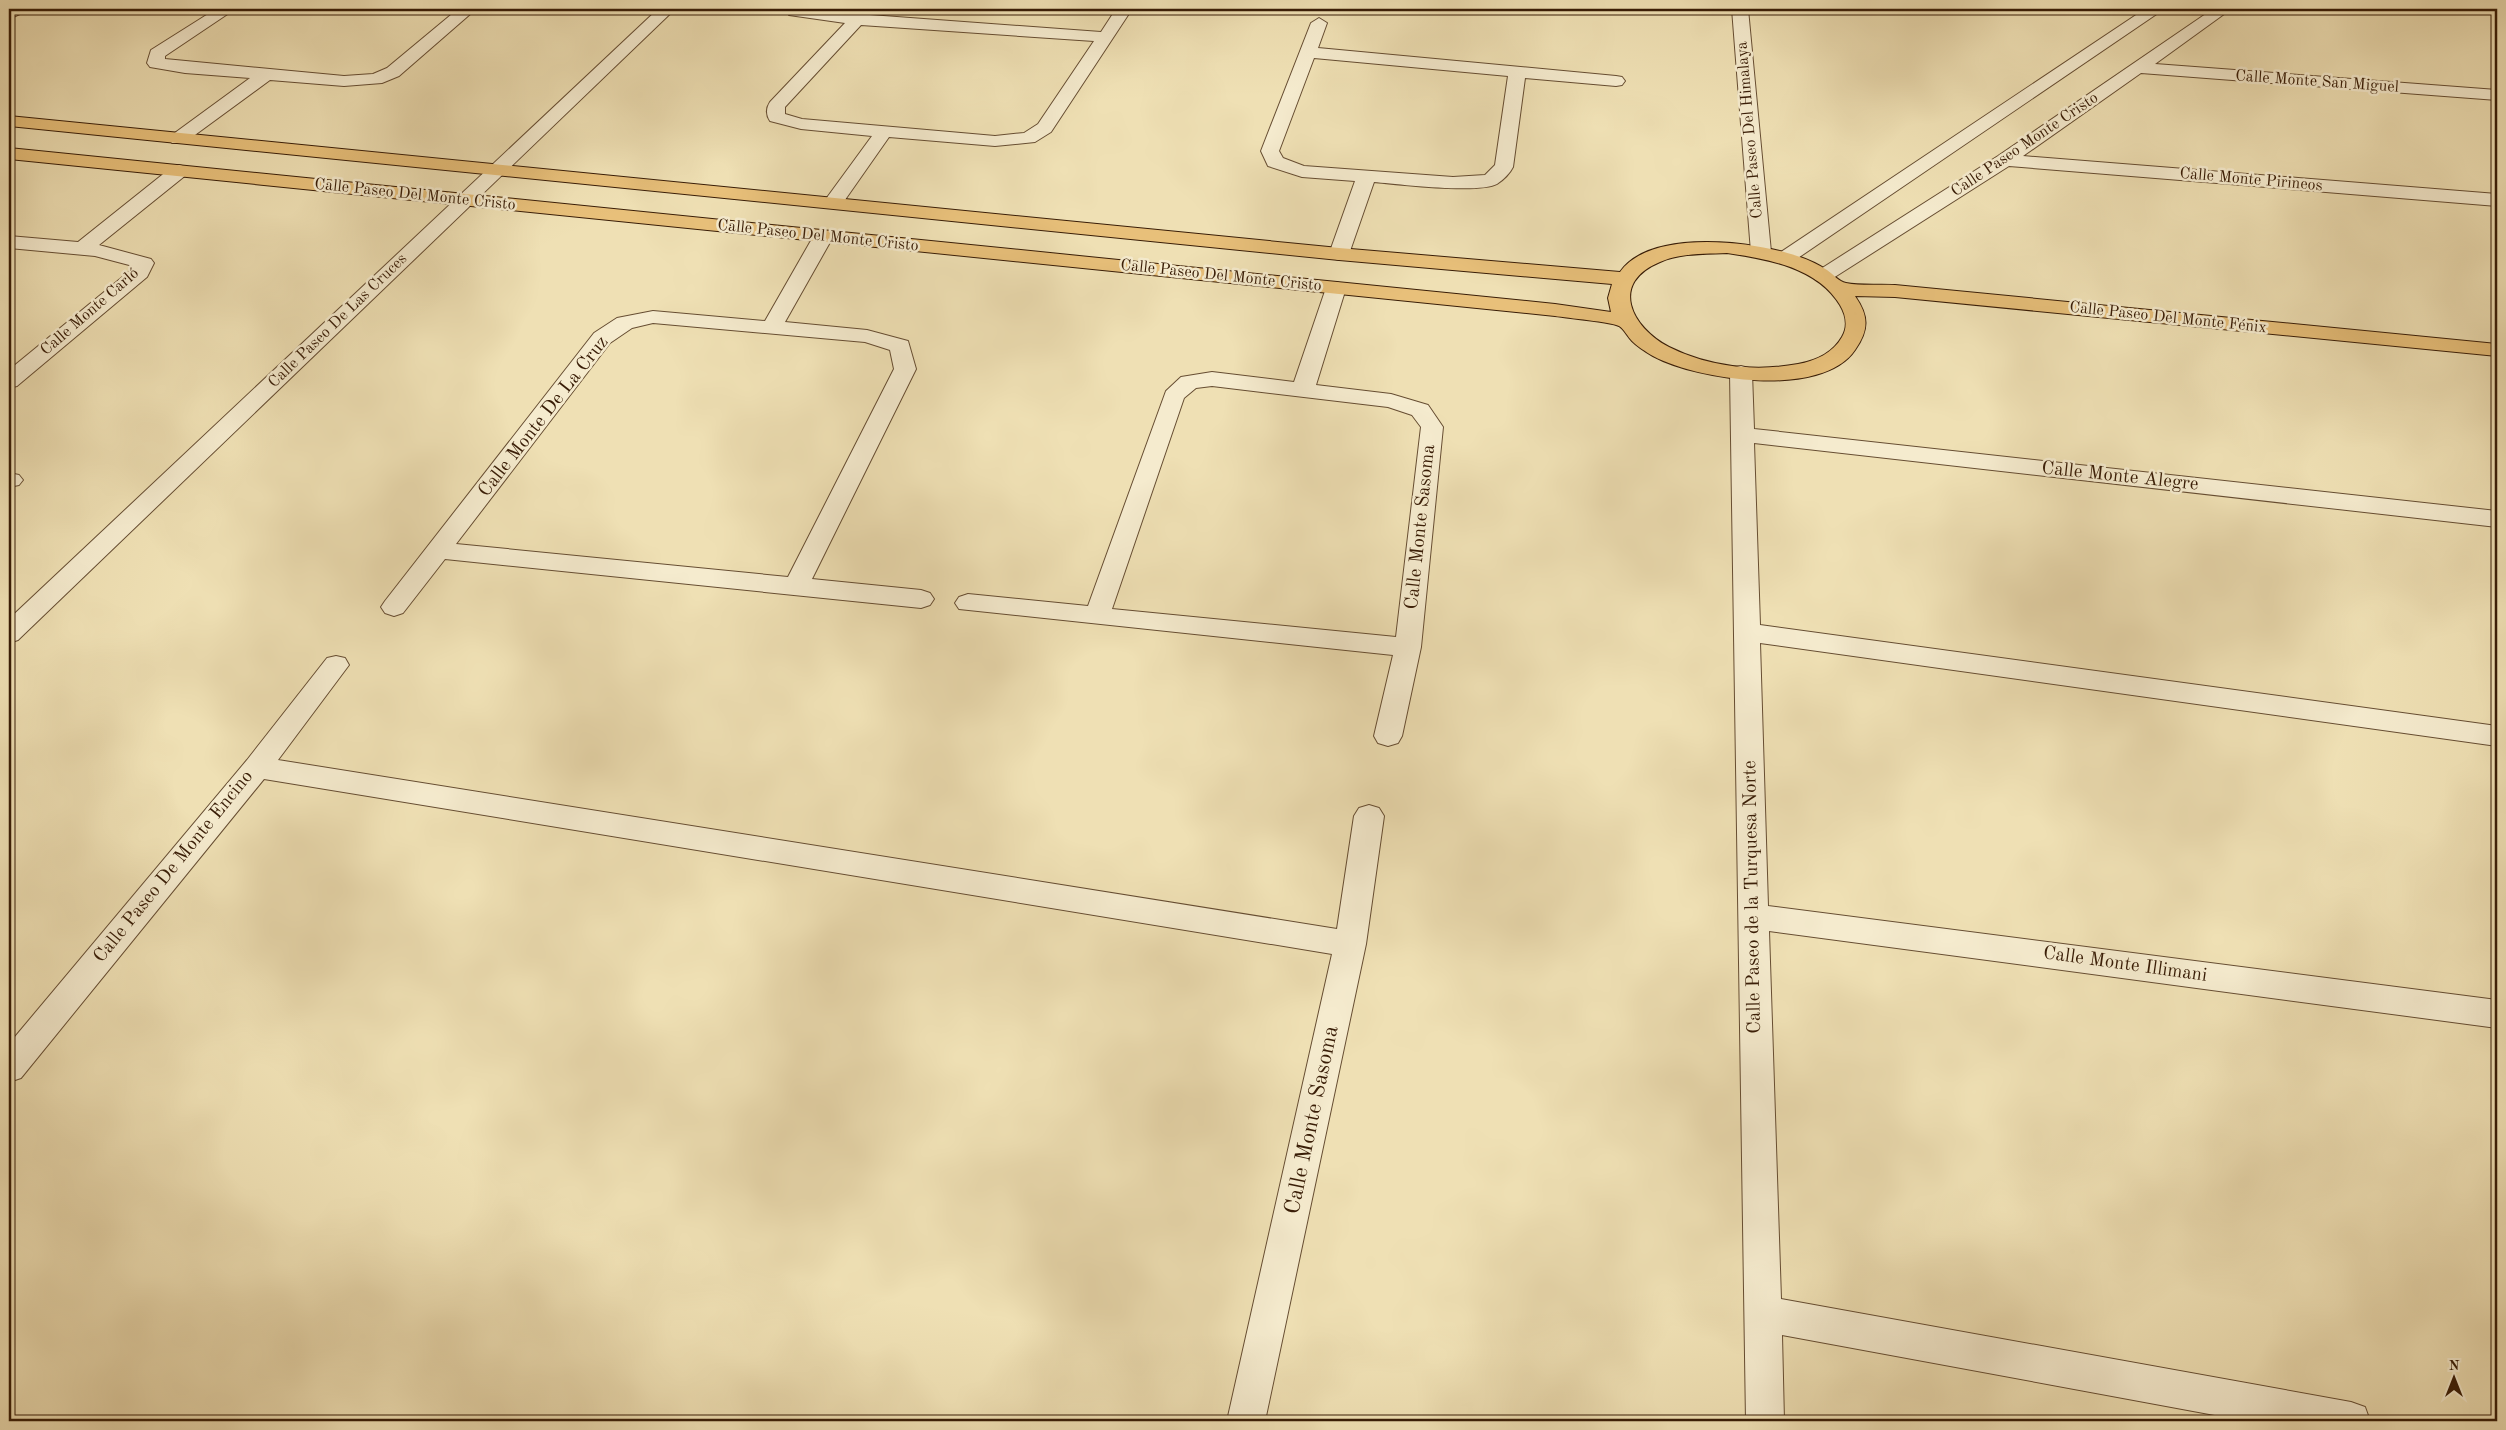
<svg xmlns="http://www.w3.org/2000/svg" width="2506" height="1430" font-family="'Old Standard TT',serif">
<rect width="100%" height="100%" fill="#efe0b4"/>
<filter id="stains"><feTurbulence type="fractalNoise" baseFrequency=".004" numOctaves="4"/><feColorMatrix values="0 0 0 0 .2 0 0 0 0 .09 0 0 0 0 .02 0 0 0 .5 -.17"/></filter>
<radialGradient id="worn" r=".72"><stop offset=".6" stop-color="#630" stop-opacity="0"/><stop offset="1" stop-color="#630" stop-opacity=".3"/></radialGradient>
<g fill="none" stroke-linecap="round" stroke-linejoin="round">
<!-- minor casing -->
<g stroke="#664d32" stroke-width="2">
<path id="minor" d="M9 9H26L24 12 9 19Z
M216 9H235L165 56V59L344 76 373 74 387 68 458 9H476L399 76 382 83 344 86 270 80 184 143H172L169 139 172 135 250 78 185 73 150 67 147 63 151 50Z
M658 9H675L18 640 9 643V619Z
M789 9 1101 32 1116 9H1132L1051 132 1035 142 995 146 889 137 840 207H826L823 203 872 136 801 129 770 121C766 115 766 108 770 102L845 23 789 15 787 12ZM861 25 1094 41 1038 124 1024 133 995 136 802 119 785 114V107Z
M1732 9H1748L1771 252 1768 256 1761 258 1754 256 1751 252Z
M2145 9H2164L1792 262 1785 264 1778 262 1775 258 1778 254Z
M2213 9H2231L2155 64 2497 90V100L2141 73 2023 156 2497 194V206L2009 166 1830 280 1823 282 1816 280 1813 276 1816 272 1998 156Z
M1319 18 1327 23 1318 48 1616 76 1622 77 1625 81 1622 85 1616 86 1525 78 1513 167C1510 173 1503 180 1497 184 1479 194 1397 184 1374 182L1349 254 1346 258 1339 260 1332 258 1329 254 1355 181 1302 177 1268 166 1261 151 1311 23ZM1314 58 1508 76 1495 165 1485 175 1453 177 1304 166 1283 158 1279 151Z
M179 165 186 167 188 171 186 175 99 245 151 259 154 263 147 277 17 386 9 388V370L131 270 133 266 95 256 9 248V236L78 242 172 167Z
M823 231 830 233 833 237 785 322 867 330 908 341 916 369 812 579 921 590 930 593 934 599 930 605 921 608 445 559 403 613 394 616 385 613 381 607 385 601 594 333 617 318 653 311 765 321 813 237 816 233ZM653 323 865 342 890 350 894 369 788 577 456 544 610 343 632 328Z
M1336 282 1343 284 1346 288 1316 385 1391 394 1428 405 1443 427 1421 647 1402 736 1398 743 1388 746 1378 743 1374 736 1393 655 959 609 955 603 959 597 968 594 1088 606 1166 391 1181 377 1212 372 1294 382 1326 288 1329 284ZM1212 386 1388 407 1412 415 1421 427 1396 637 1112 609 1184 398 1196 388Z
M1741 366 1749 368 1752 373 1754 429 2497 511V527L1754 443 1760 625 2497 726V746L1760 643 1768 906 2497 1000V1028L1769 931 1781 1299 2351 1402 2365 1407 2370 1421H2247L1782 1335 1784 1421H1746L1730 373 1733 368Z
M9 473 19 475 23 480 19 485 9 487Z
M336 656 345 658 349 665 278 760 1337 929 1354 816 1359 808 1369 805 1379 808 1384 816 1366 944 1265 1421H1227L1332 954 264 779 21 1078 9 1082V1044L247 760 327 658Z"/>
</g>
<!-- major casing -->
<g stroke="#381c06" stroke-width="2">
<path id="major" d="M9 116 1339 248 1620 272C1651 228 1756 241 1800 257 1809 260 1819 265 1827 270 1833 274 1839 282 1846 283 1861 286 1879 284 1895 285L2497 344V356L1895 297 1855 296C1869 316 1869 330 1855 350 1822 399 1697 380 1653 356 1646 352 1637 346 1632 341 1628 337 1624 329 1619 326 1611 322 1567 318 1555 316L9 159V148L1555 304 1611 312 1608 298 1612 284 1339 260 9 126ZM1727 253C1767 259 1817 267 1840 305 1846 315 1848 327 1842 337 1833 353 1815 361 1798 364 1755 372 1709 367 1669 347 1631 327 1609 283 1660 262 1680 253 1705 254 1727 253Z"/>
</g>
<!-- minor -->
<use href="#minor" fill="#f5ebce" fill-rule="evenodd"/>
<!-- major -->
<use href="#major" fill="#e8c07a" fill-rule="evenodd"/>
</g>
<g text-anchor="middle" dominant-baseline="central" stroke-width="5" stroke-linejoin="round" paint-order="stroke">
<!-- far-street labels -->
<g font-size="16" fill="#381c06" stroke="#f5ebce">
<text transform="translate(2317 82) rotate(4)">Calle Monte San Miguel</text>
<text transform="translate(1750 130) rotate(-95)">Calle Paseo Del Himalaya</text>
<text transform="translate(2025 145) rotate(-34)">Calle Paseo Monte Cristo</text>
<text transform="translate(2251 180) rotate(5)">Calle Monte Pirineos</text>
<text transform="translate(415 195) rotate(6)">Calle Paseo Del Monte Cristo</text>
<text transform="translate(818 236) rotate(6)">Calle Paseo Del Monte Cristo</text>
<text transform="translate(1221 276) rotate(6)">Calle Paseo Del Monte Cristo</text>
<text transform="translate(90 312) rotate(-41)">Calle Monte Carló</text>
<text transform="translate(2168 318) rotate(6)">Calle Paseo Del Monte Fénix</text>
<text transform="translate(338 321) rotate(-44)">Calle Paseo De Las Cruces</text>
</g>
<!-- street labels -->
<g font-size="19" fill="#381c06" stroke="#f5ebce">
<text transform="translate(544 417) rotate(-52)">Calle Monte De La Cruz</text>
<text transform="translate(2120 477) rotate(6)">Calle Monte Alegre</text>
<text transform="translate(1421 527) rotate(-84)">Calle Monte Sasoma</text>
<text transform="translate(174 867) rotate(-51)">Calle Paseo De Monte Encino</text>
<text transform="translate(1753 897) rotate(-91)">Calle Paseo de la Turquesa Norte</text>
<text transform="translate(2125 965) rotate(8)">Calle Monte Illimani</text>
</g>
<!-- near-street labels -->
<g font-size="22" fill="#381c06" stroke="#f5ebce">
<text transform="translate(1312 1120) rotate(-78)">Calle Monte Sasoma</text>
</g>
</g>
<!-- margin -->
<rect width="2506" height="1430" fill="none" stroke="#efe0b4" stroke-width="30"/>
<rect x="10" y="10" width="2486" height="1410" fill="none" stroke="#381c06" stroke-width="2.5"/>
<rect x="15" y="15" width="2476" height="1400" fill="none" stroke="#381c06"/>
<!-- north arrow -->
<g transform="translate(2454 1378)" stroke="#f5ebce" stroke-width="4" paint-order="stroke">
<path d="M0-4L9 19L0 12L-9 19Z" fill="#381c06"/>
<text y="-8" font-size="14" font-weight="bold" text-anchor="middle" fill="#381c06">N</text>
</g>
<rect width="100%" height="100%" filter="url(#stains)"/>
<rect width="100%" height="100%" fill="url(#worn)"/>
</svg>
